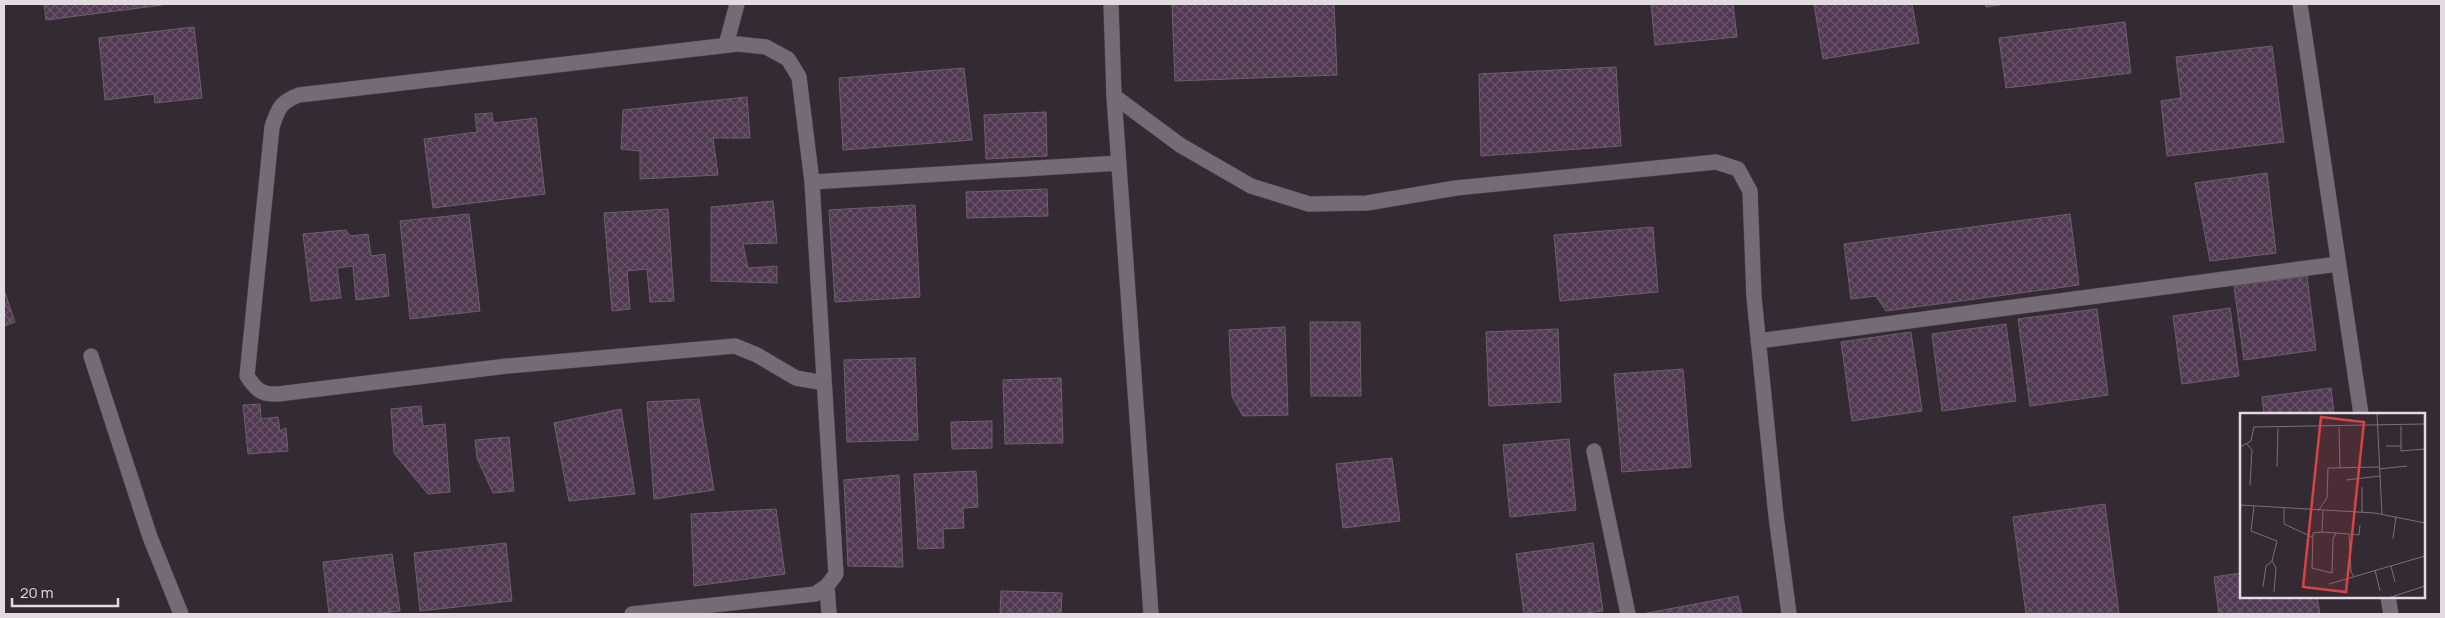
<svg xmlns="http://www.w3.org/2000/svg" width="2445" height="618" font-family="Manrope,sans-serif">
<defs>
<pattern id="building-cross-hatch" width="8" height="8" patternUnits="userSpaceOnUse" patternTransform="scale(1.25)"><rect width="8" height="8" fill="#503951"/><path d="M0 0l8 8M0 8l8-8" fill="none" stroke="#69556a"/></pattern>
</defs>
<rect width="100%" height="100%" fill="#332a33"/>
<!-- building -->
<path fill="url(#building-cross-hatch)" stroke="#6b616b" d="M44 4H162V5L46 20Z
M1172 4H1334L1337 75 1175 81Z
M1651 4H1733L1737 37 1655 45Z
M1814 4H1912L1919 43 1823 59Z
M1985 4H2006L1986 7Z
M2125 22 2131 73 2006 88 1999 38Z
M194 27 202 98 155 103 154 94 105 100 99 38Z
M2272 46 2284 142 2167 156 2161 101 2181 98 2176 57Z
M1616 67 1621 146 1481 156 1479 74Z
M964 68 972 140 843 150 839 78Z
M747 97 750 138H713L718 175 640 179V151L621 149 623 110Z
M1046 112 1047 156 986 159 984 115Z
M492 113 493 123 536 118 545 194 433 208 424 139 477 132 475 114Z
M2267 173 2276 253 2210 261 2195 183Z
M1047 189 1048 216 967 218 966 192Z
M773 201 777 243 743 244 748 268 777 266V283L711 281V207Z
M915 205 920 297 835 302 829 210Z
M668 209 674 301 650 302 647 269 627 271 630 309 612 311 604 213Z
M469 214 480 311 410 319 400 221Z
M2070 214 2079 285 1886 311 1876 296 1851 299 1844 244Z
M1653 227 1658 292 1560 301 1554 235Z
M346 230 350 236 368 234 371 256 385 254 389 296 356 300 353 266 337 268 341 298 311 301 303 234Z
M2307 276 2316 350 2244 360 2234 286Z
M4 290 15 322 4 326Z
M2230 308 2239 376 2182 384 2173 316Z
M2097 309 2108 395 2030 406 2018 319Z
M1310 322H1360L1361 396H1311Z
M2006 324 2016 401 1942 411 1932 334Z
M1285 327 1288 415 1243 416 1232 396 1229 330Z
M1558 329 1561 402 1489 406 1486 332Z
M1911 332 1922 411 1852 421 1841 342Z
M915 358 918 440 847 442 844 360Z
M1683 369 1691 467 1622 472 1614 374Z
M1061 378 1063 443 1005 444 1003 380Z
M2331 388 2334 414H2264L2262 397Z
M699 399 714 490 654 499 647 402Z
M260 404 261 419 278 417 280 431 286 428 288 451 248 454 243 405Z
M421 406 423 426 445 424 450 492 428 494 394 453 391 409Z
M621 409 635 494 569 501 554 423Z
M992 421V448L952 449 951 422Z
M509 437 514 491 493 493 477 458 475 440Z
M1569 439 1576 510 1510 517 1503 445Z
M1392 458 1400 521 1343 528 1336 464Z
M976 471 978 507 963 508 964 528 943 529 944 548 918 549 914 474Z
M899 475 903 567 848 566 844 480Z
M2105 504 2119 614H2026L2013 517Z
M776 509 785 574 694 586 691 514Z
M506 543 512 601 420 611 414 553Z
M1593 543 1603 611 1577 614H1524L1516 554Z
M392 554 400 611 372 614H329L323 562Z
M2241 573V597H2317L2320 614H2219L2214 577Z
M1001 591 1062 593 1061 614H1000Z
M1738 596 1742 614H1642Z"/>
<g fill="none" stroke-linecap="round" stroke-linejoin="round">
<!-- minor casing -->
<g stroke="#4e474e" stroke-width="16">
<path id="minor" d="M1111 4 1114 96 1151 614
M2300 4 2361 414
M726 45 737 4
M1114 96 1180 145 1251 186 1309 204 1367 203 1456 188 1716 162 1738 169 1750 191 1754 297 1776 516 1789 614
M812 182 1119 163
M1758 341 2338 264
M91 356 150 537 181 614
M1594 451 1628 614
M827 586 829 614
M2388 597 2391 614
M632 614 815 594 827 586 836 574 812 182 799 77 788 59 766 47 738 44 299 95C280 102 278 109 272 127L247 376C256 390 262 395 278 394L507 366 735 346 757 355 796 378 824 383"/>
</g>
<!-- minor -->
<use href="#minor" stroke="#756b76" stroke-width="15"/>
</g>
<!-- overview -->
<g transform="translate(2240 413)">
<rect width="185" height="185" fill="#332a33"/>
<path fill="none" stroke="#797179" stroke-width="1" d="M137 0 142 101M161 13V38L185 36M99 14 100 55M7 31 12 37 10 72M146 33H161M0 34 11 28 14 14 185 11M37 54 38 15M139 56 167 53M106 67 140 63M122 74V99M0 92 135 100 185 110M14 93 11 118 37 128 32 148 26 153 23 174M44 95V111L72 124M78 98 87 85 88 55 139 54M82 119 83 98M96 120 93 126 92 160 72 155 73 120 82 119 109 121 111 159 114 163M110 121 119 122 120 112M153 126 156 103M32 148 36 155 34 179M151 153 155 169M135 157 140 178M89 171 185 143M151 184 185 173"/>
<path fill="#d84344" fill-opacity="0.15" stroke="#d84344" stroke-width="2.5" d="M81 4 124 9 106 179 63 174Z"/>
<rect width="185" height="185" fill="none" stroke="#e2dce2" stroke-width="2.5"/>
</g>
<!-- border -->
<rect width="2445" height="618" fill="none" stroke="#e2dce2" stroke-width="10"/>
<!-- scale -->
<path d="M12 598v8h106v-8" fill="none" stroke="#e2dce2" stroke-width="2.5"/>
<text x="20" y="598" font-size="15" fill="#e2dce2" stroke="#332a33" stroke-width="4" paint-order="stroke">20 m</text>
</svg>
